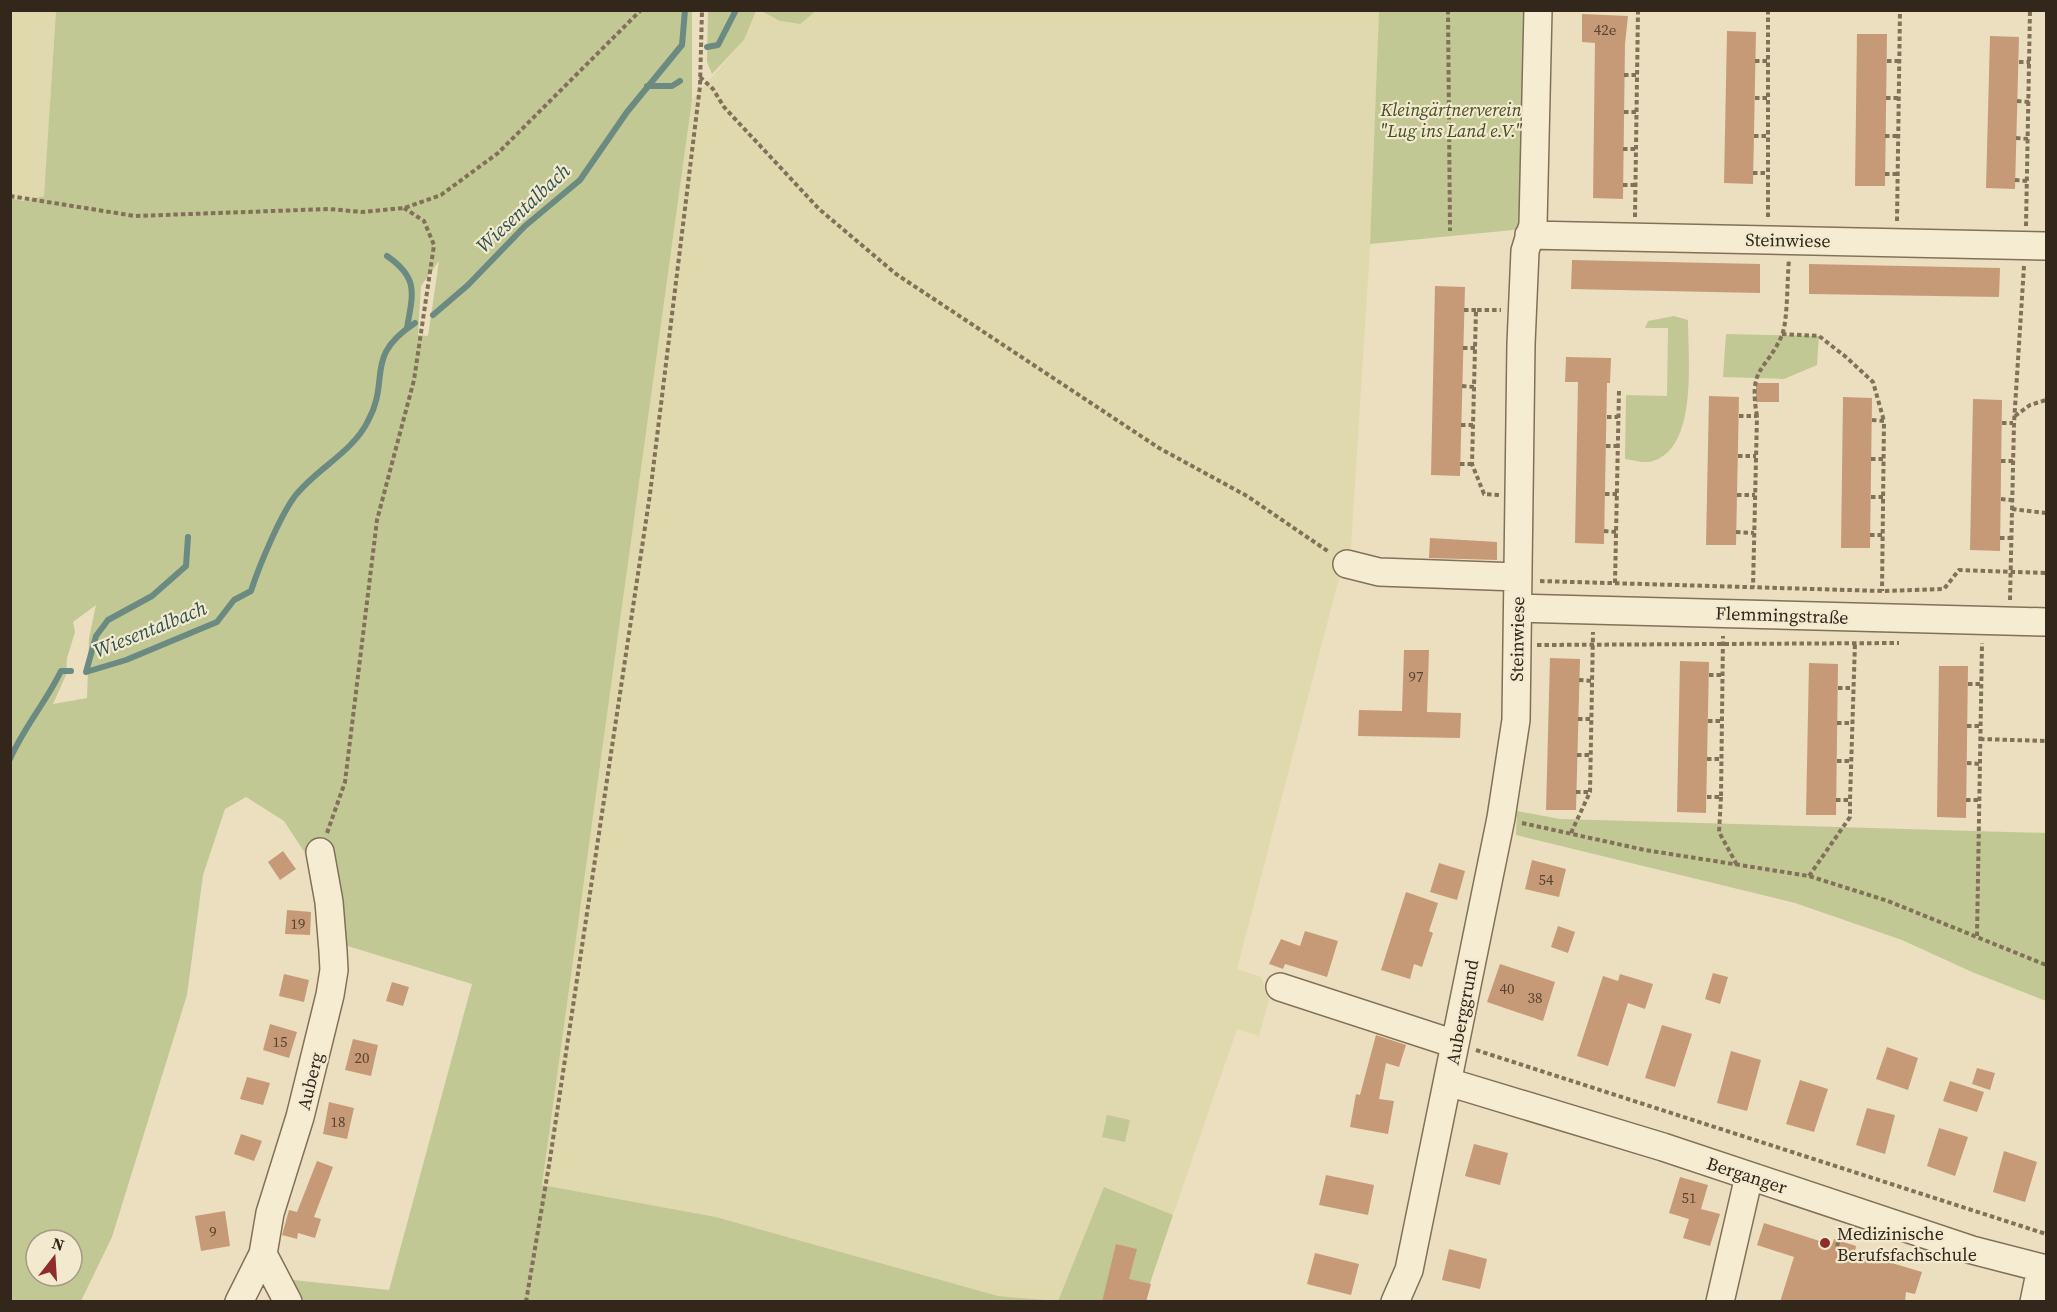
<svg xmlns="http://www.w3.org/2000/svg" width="2057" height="1312" font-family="'Source Serif 4',serif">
<rect width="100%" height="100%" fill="#ebdfbf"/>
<!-- farmland -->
<path fill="#e0d9ad" d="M816 10 1379 11 1370 248 1351 547 1338 582 1237 969 1261 977 1269 1000 1259 1036 1237 1029 1173 1215 1104 1187 1058 1301 998 1296 716 1217 542 1185 692 100 744 40 756 11H761L780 21 799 24Z
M11 11H56L44 196 23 201 11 198Z"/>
<!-- green -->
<path fill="#c1c894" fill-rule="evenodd" d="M56 11H692V100L542 1185 716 1217 998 1296 1058 1301 1104 1187 1173 1215 1144 1301H295L283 1279 389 1290 472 984 341 944 327 860 305 853 284 821 246 797 225 809 203 875 187 995 112 1237 81 1301 11 1302 10 198 23 201 44 196ZM439 261 428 336 418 335 421 286ZM96 605 89 638 87 698 53 704 66 675 67 658 75 632 73 622ZM36 1240H72V1276H36Z
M708 11H756L744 40 712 74 707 62Z
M761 11 816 10V11L800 24 780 21Z
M1379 11H1530L1523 229 1370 244Z
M1674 316 1688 320C1688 358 1698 447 1653 461 1645 464 1633 460 1625 459L1626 395 1667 396 1668 328H1645L1648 321Z
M1726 334 1819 336 1817 365 1784 379 1723 377Z
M1517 811 1560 819 2046 833V1001L1972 972 1902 940 1795 903 1516 835Z
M1107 1115 1130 1120 1125 1142 1102 1137Z"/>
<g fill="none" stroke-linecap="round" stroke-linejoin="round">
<!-- stream -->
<path stroke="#6a8a82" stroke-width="6" d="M707 47 718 45 736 10
M647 86H672L680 81
M387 256C419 278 413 293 407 328
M433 315 468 285 525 226 580 180 627 112 682 45 685 10
M86 672 126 660 217 622 234 600 251 591C259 566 280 516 295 496 317 468 352 453 368 421 391 379 363 357 415 323
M86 672 96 636 108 620 152 596 186 566 188 537
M10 759C24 727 46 702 61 671H71"/>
</g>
<!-- building -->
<path fill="#c79a77" d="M1582 14 1628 16 1625 44 1623 199 1593 198 1595 43 1582 42Z
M1727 31 1756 32 1753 184 1724 183Z
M1857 34H1887L1885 186H1855Z
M1990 36 2019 37 2015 189 1986 188Z
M1572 260 1760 264V293L1571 289Z
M1809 264 2000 268 1999 297 1809 294Z
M1435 286 1465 287 1460 476 1431 475Z
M1566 357 1611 358 1610 383H1607L1604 544 1575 543 1578 382H1565Z
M1756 383H1779V402H1756Z
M1709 396 1739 397 1736 545H1706Z
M1843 397 1872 398 1870 548H1841Z
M1973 399 2002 400 2000 551 1970 550Z
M1430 538 1497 542V560L1429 558Z
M1404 650H1429L1427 712 1461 713 1460 738 1358 736 1359 710 1402 711Z
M1550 658 1580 659 1576 810H1546Z
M1680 661 1709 662 1706 813 1677 812Z
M1809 663 1838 664 1836 815H1806Z
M1939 666H1968L1966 818 1937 817Z
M283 851 296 869 280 880 268 862Z
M1532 860 1566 869 1559 897 1525 889Z
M1439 863 1465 871 1457 900 1430 892Z
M1406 892 1438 903 1429 931 1433 933 1422 967 1414 964 1410 979 1381 970Z
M287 910 311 912 310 935 285 934Z
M1558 926 1575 932 1568 953 1551 947Z
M1305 931 1338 941 1327 977 1285 964 1283 969 1269 964 1281 939 1300 946Z
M1500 964 1555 982 1543 1021 1487 1002Z
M1713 973 1728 977 1720 1004 1705 999Z
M284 974 309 980 304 1002 279 996Z
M1620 974 1653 984 1645 1009 1628 1003 1608 1066 1577 1056 1603 976 1618 981Z
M392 982 409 987 403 1006 386 1001Z
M270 1024 297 1032 289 1058 263 1050Z
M1662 1025 1692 1034 1675 1087 1645 1078Z
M1376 1035 1406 1045 1399 1067 1386 1063 1379 1099 1394 1101 1388 1134 1350 1127 1356 1094 1360 1095Z
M353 1039 378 1045 371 1076 345 1070Z
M1887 1047 1918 1058 1908 1090 1876 1079Z
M1731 1051 1761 1060 1747 1111 1717 1103Z
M1977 1068 1995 1073 1990 1090 1972 1084Z
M247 1077 270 1083 263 1105 240 1099Z
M1800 1080 1828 1089 1814 1132 1786 1124Z
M1950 1081 1984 1092 1977 1112 1943 1101Z
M329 1102 354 1108 347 1139 323 1134Z
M1867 1108 1895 1115 1885 1154 1856 1145Z
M1939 1128 1968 1137 1955 1176 1927 1166Z
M241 1134 262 1141 254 1161 234 1154Z
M1474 1144 1508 1153 1500 1185 1465 1176Z
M2004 1151 2037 1162 2025 1202 1993 1192Z
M317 1161 333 1167 314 1217 321 1219 315 1238 298 1233 297 1239 282 1235 289 1210 297 1212Z
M1326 1175 1374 1185 1368 1215 1319 1205Z
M1680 1177 1708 1185 1701 1209 1720 1214 1710 1246 1683 1238 1689 1219 1669 1213Z
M225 1211 230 1246 201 1251 195 1216Z
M1764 1223 1832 1245 1834 1239 1856 1246 1855 1252 1922 1272 1915 1294 1906 1292 1905 1302H1780L1794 1257 1757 1245Z
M1116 1244 1137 1249 1129 1279 1151 1284 1146 1302H1102Z
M1449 1249 1487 1259 1480 1289 1442 1280Z
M1315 1253 1359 1264 1351 1295 1307 1284Z"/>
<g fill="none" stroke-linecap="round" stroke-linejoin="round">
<!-- minor casing -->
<g stroke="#827059" stroke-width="30">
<path id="minor" d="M1529 235 2046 246
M1347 564 1379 572 1518 577
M1518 608 2046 622
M1280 987 1455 1044
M1448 1082 1663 1147 1972 1250 2046 1269
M263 1254 288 1302
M239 1302 263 1254 270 1213 300 1117 330 995 334 970 333 951 329 902 320 852
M1395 1302 1409 1270 1501 818 1516 720 1521 344 1525 251 1533 225 1538 10
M1720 1302 1749 1176
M2034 1302 2041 1268"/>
</g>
<!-- path -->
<path stroke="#827059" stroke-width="4" stroke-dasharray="4.5 3" stroke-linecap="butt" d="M1448 10 1450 231
M1768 10V218
M1755 61H1767
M1887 61H1899
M2019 62H2030
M1624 75H1638
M700 77 713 89 724 107 819 209 896 274 1159 448 1247 496 1329 552
M1755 98H1767
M1886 98H1899
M2017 101 2029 102
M1624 112H1637
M1754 136H1767
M1885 136H1898
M2016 138 2028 139
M1623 149H1637
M1753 173H1767
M1885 174H1898
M2015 180 2027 181
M1623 185H1636
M10 196 135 216 329 209 362 212 404 208 441 195 498 153 641 10
M1635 217 1638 10
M1897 221 1900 10
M2026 226 2030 10
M1464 310H1476
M1782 334 1819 336 1846 357 1873 382 1884 421
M1463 348H1475
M1462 386 1474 387
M1739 416H1757L1753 587
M1757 416C1748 366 1766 372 1782 335 1788 320 1787 278 1789 260
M2015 416 2030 405 2046 400
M1607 417H1618
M1872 420 1884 421 1882 591
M2002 423H2013
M1461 425H1473
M1606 446H1618
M1738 456H1756
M1871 459H1883
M2001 461H2013
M1460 464H1472
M1605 494H1617
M1499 495 1484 494 1472 464 1476 310H1501
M1737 495H1755
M1871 497H1883
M2001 499 2012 500
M2012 509 2046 513
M1604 531 1616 532
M1736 532 1754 533
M1870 535H1882
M2000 538H2011
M1540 581 1882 591 1944 589 1959 570 2046 573
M1615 583 1619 390
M2010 600 2014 423 2024 266
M1537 645 1899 643
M1709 675H1723
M1579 680 1592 681
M1968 684H1981
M1838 688H1853
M1578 719H1591
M1708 721H1722
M1837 723H1852
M1967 726H1981
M1980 739 2046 741
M1577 755H1591
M1707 759H1721
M1837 761H1851
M1967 763 1980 764
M1576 792H1590
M1707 797H1721L1723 636
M1721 797 1719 832 1737 865
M1836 800H1850L1855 642
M1966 800H1980
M1522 823 1645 850 1809 876 1888 901 2046 965
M327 833 345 782 377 520 414 380 434 245 424 221 404 208
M1571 833 1590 792 1593 632
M1809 876 1850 817V800
M1977 936 1982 643
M1476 1050 2046 1234
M1837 1246 1842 1230
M526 1302 550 1159 650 494 700 86 702 10"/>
<!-- minor -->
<use href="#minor" stroke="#f6ecd1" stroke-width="27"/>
</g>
<!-- markers -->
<circle fill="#8e2d2c" stroke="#f3e9ce" stroke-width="2" cx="1825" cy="1243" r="6"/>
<g text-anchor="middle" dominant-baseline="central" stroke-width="4.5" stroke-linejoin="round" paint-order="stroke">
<!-- number labels -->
<g font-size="15" fill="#584433">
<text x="1605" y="29">42e</text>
<text x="1416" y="676">97</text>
<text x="1546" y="879">54</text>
<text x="298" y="923">19</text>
<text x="1507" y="988">40</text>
<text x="1535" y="997">38</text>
<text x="280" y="1041">15</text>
<text x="362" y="1057">20</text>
<text x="338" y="1121">18</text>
<text x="1689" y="1197">51</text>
<text x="213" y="1231">9</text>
</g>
<!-- park labels -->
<g font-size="18" font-style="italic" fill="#424e24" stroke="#f3e9ce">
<text x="1451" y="109">Kleingärtnerverein<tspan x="1451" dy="21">"Lug ins Land e.V."</tspan></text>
</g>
<!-- street labels -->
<g font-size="18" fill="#33271c" stroke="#f3e9ce">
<text transform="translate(1788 240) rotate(1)">Steinwiese</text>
<text transform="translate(1782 615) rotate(2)">Flemmingstraße</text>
<text transform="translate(1517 639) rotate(-89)">Steinwiese</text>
<text transform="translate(1462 1012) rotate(-79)">Auberggrund</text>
<text transform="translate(310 1081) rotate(-76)">Auberg</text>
<text transform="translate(1747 1175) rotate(18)">Berganger</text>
</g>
<!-- poi labels -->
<g font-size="18" fill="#33271c" stroke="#f3e9ce" text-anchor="start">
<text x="1837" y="1233">Medizinische<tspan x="1837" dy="21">Berufsfachschule</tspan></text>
</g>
<!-- water labels -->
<g font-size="20" font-style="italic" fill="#2c5250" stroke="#f3e9ce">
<text transform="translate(523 208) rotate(-43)">Wiesentalbach</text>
<text transform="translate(150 629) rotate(-22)">Wiesentalbach</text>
</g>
</g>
<!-- border -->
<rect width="2057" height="1312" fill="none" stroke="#33271c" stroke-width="24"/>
<!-- north arrow -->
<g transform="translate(54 1258) rotate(17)"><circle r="28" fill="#f3e9ce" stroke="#a69b87" stroke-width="1.5"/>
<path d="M0-4.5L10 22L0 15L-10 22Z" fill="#8e2d2c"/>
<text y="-9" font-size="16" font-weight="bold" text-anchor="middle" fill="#33271c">N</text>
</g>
</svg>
